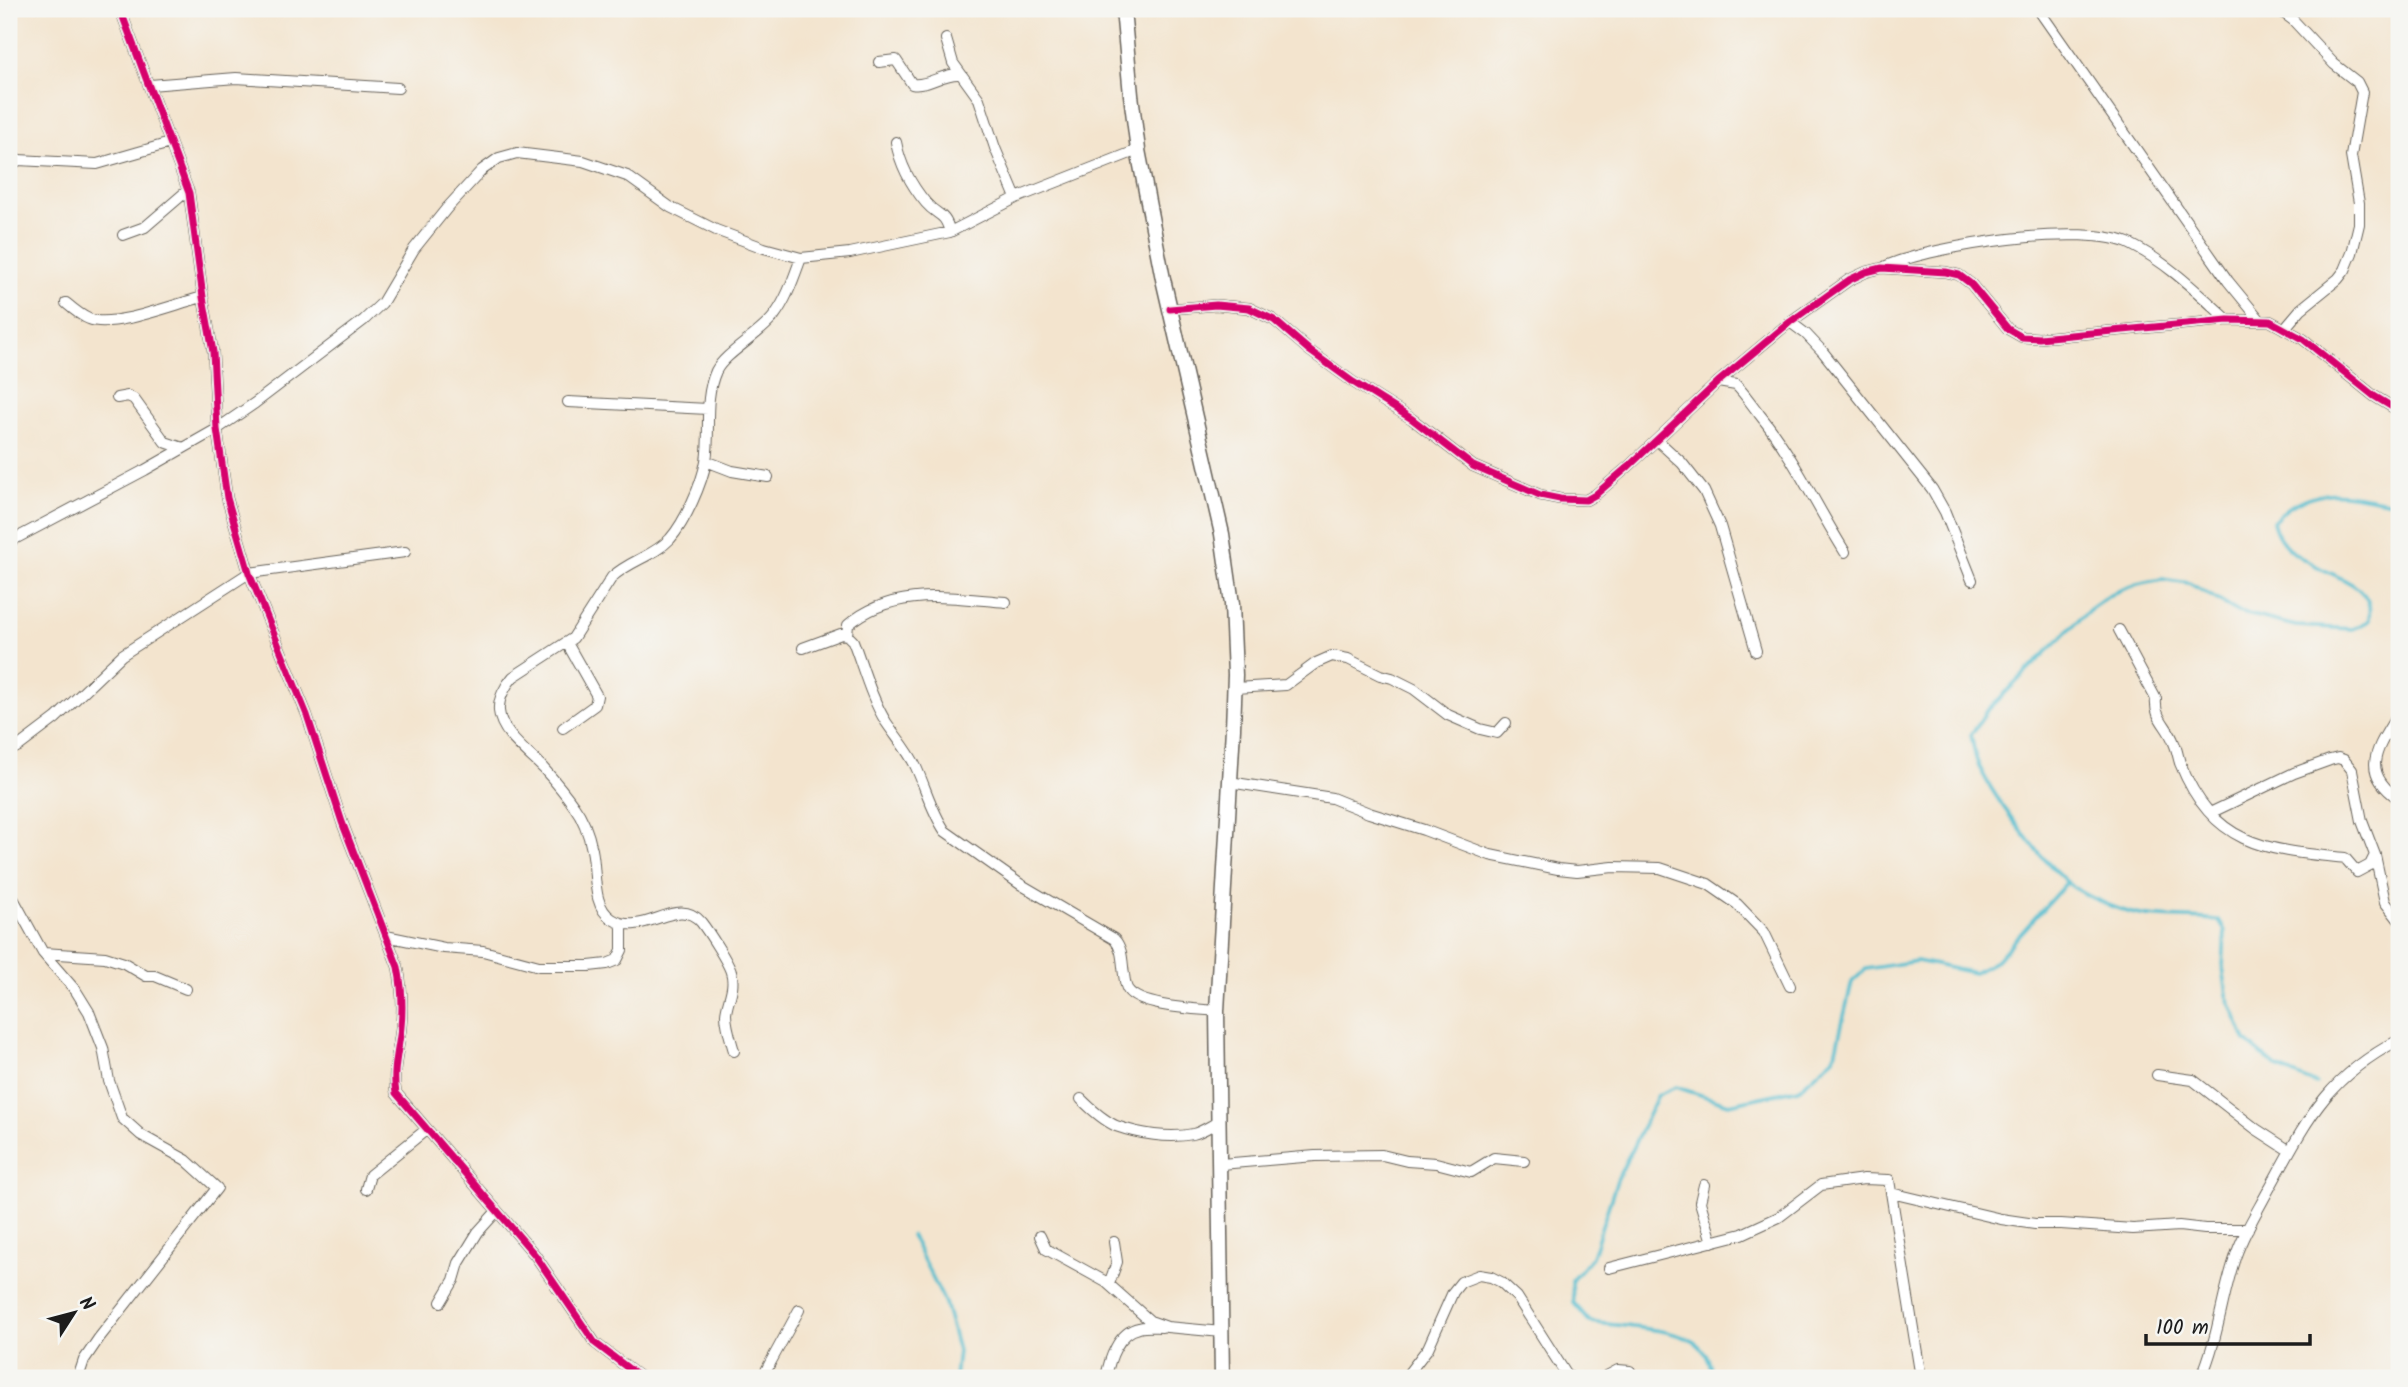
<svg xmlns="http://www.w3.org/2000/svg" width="2408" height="1387" font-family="Kalam,sans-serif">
<rect width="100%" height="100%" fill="#f6f6f2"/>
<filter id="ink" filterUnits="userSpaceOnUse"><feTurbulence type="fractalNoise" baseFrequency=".0143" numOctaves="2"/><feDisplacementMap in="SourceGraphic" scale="14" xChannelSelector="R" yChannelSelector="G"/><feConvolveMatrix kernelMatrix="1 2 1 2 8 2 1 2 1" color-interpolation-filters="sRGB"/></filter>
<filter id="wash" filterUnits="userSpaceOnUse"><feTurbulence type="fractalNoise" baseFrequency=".00686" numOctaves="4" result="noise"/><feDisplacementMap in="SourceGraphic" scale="28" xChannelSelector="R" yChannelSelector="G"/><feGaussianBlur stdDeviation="1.57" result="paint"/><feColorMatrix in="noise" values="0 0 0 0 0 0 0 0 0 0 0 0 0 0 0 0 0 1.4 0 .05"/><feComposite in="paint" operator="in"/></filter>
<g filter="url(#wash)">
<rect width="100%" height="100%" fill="#f3e4ce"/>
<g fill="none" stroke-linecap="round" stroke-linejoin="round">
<!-- stream -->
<path stroke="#53bdcf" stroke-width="3.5" d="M2316 1084 2275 1066 2246 1041 2227 995 2223 967 2225 931 2219 921C2189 915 2158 921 2128 912 2107 905 2083 896 2066 881 2039 857 1990 794 1977 761 1974 753 1973 743 1971 735L1985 713 2089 610 2113 593 2137 584 2162 579 2189 583 2238 612 2296 626 2353 629 2369 621C2369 616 2370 609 2369 605 2361 570 2282 571 2273 521 2312 480 2350 495 2399 503
M911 1235 945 1303 958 1351 955 1378
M1712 1378C1712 1367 1707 1352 1697 1344 1677 1328 1616 1326 1590 1322L1573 1302 1572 1280 1592 1257 1617 1180 1658 1095 1676 1087 1729 1104 1799 1089 1834 1058 1852 982 1866 969 1917 961 1974 973 1996 961 2067 882"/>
</g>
</g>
<g filter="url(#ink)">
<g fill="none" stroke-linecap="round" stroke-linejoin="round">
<!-- street casing -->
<g stroke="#67625a" stroke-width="12">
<path id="street" d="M120 9 189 193 203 297 213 352 217 429 227 498 249 573 307 715 342 822 398 967C402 987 403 1007 401 1027 399 1049 392 1071 396 1093L535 1255 595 1343 641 1378
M2038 9 2228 281 2260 320
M2278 9 2293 20 2334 64 2357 82 2362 92 2351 156 2359 203V224L2352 253 2345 270 2338 279 2301 309 2284 329
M946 39 953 63 979 99 995 148 1016 198
M879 62 896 60 912 84C927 87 943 73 959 74
M150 85 236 78 398 88
M896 142C900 164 911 185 926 203 938 217 944 211 950 232
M9 168 18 160 97 164 170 143
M123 235 145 227 188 190
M1886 266C1933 246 2086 221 2132 245 2168 263 2198 293 2228 320
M66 303C73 309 81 316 89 319 113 329 177 303 203 297
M1170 309 1216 305 1249 308 1274 320 1310 351 1353 382 1412 419 1473 466 1540 495 1560 499 1586 500 1595 495 1629 466 1718 382 1790 322 1849 280 1866 272 1882 268 1946 272 1959 275 1971 284 2008 329 2022 337 2039 338 2228 320 2270 321 2303 339 2374 396 2399 411
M1790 322 1806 334 1823 352 1932 489 1945 512 1972 580
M1718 382 1736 385C1745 394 1752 405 1760 415 1794 457 1816 506 1845 552
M117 398 128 396 134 399 165 442 183 448
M568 402 708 409
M1657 440 1682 463 1704 491 1720 526 1756 651
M706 461 732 471 768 477
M9 542 145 470 217 429 255 403 364 320 382 303 414 249 447 208 482 170 499 158 517 153 583 161 627 176 670 207 716 230 764 248 801 258 850 253 950 232 1016 198 1138 150
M2119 630 2156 699C2154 719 2168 725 2174 743 2177 749 2178 757 2180 763 2214 847 2266 850 2345 858L2357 872 2370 865 2375 855
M847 635 848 625C893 586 952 598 1006 602
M803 648 841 634 847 635 853 641C863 667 871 698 886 722 896 737 908 750 916 767 926 789 932 812 945 831L1020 884 1114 939C1123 948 1122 962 1124 975 1125 980 1125 986 1128 990 1140 1007 1197 1009 1217 1011
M1235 688 1286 685 1316 663 1332 656 1348 659 1380 675 1392 678 1414 689 1448 715 1480 729 1497 733 1506 723
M2399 712C2379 747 2357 770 2399 799
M563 728 595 705 597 696 567 643
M9 751 19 746 56 718 122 655 249 573 405 552
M1229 782 1332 798 1369 813 1424 830 1490 855 1558 869 1577 871 1613 867 1660 868 1708 884 1737 904 1764 932 1790 986
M2210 813 2294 773 2330 760 2338 758 2344 760 2352 770 2362 821 2375 855 2385 902 2399 920
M9 891 43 953 76 991 89 1012 103 1048 109 1081 122 1118 141 1135 186 1160 217 1188 99 1338 84 1360 78 1378
M386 936 444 948 483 951 539 966H589L607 964 617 960 622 950V924
M43 953 105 957 124 963 146 976H155L186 989
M734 1051C731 1040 726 1026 726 1014 727 1001 736 987 731 972 728 962 708 931 701 922 677 894 644 939 612 919 591 906 597 871 592 850 589 835 583 818 574 806 565 793 554 780 544 769 529 753 501 734 499 711 498 699 505 686 513 677L573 638 612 577C629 561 654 556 670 539 685 522 702 484 706 461 711 431 703 400 716 371 725 353 761 334 774 316 787 299 794 277 801 258
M2157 1075 2193 1080 2256 1129 2290 1151
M1081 1099C1091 1109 1103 1120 1116 1126 1139 1134 1169 1139 1193 1134 1202 1132 1210 1126 1218 1122
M1221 1164 1315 1156 1382 1155 1407 1161 1436 1163 1471 1172 1494 1158 1524 1161
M1704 1185 1700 1202 1712 1242
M366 1189 370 1175 427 1129
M1891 1193 2001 1219 2035 1224H2061L2133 1229 2179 1226 2205 1229H2248
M1040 1236 1046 1249 1106 1282 1150 1321 1167 1327 1222 1332
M1609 1268 1742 1234 1779 1217 1821 1185 1864 1179 1889 1180 1921 1378
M1109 1284 1117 1262 1114 1242
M441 1302 454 1280 459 1263 478 1232 497 1211
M762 1378 799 1310
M1106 1378C1109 1360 1118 1332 1139 1328 1146 1326 1154 1327 1162 1327
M1405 1378 1428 1348 1453 1292 1461 1282 1479 1275 1491 1277 1501 1282 1517 1297 1566 1374 1571 1378
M1603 1378 1618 1370 1630 1371
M2201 1378C2218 1339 2221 1301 2234 1261 2242 1235 2257 1212 2269 1189 2307 1120 2326 1078 2399 1040"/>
</g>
<!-- secondary casing -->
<g stroke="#67625a" stroke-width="17">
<path id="secondary" d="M1123 9 1131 95 1138 150 1163 279 1222 534 1232 604 1235 675 1233 728 1217 1011 1222 1378"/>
</g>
<!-- street -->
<use href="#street" stroke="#fff" stroke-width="10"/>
<!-- secondary -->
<use href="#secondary" stroke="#fff" stroke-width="14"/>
<!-- cycleway casing -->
<g stroke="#f6f6f2" stroke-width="11">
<path id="cycleway" d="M120 9 189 193 203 297 213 352 217 429 227 498 249 573 307 715 342 822 398 967C402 987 403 1007 401 1027 399 1049 392 1071 396 1093L535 1255 595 1343 641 1378
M1170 309 1216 305 1249 308 1274 320 1310 351 1353 382 1412 419 1473 466 1540 495 1560 499 1586 500 1595 495 1629 466 1718 382 1790 322 1849 280 1866 272 1882 268 1946 272 1959 275 1971 284 2008 329 2022 337 2039 338 2228 320 2270 321 2303 339 2374 396 2399 411"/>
</g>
<!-- cycleway -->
<use href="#cycleway" stroke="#d6006c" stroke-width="7"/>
</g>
</g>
<!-- margin -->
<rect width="2408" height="1387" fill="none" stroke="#f6f6f2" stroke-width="35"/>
<!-- north arrow -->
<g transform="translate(74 1313) rotate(54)" stroke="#f6f6f2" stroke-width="5" paint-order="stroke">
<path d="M0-5L12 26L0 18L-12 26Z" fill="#1c1c1c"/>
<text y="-10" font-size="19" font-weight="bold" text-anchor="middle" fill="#1c1c1c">N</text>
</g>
<!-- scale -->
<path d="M2146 1334v10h164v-10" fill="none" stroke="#1c1c1c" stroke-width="3.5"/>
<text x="2156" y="1334" font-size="21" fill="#1c1c1c" stroke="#f6f6f2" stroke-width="5" paint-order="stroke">100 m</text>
</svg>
